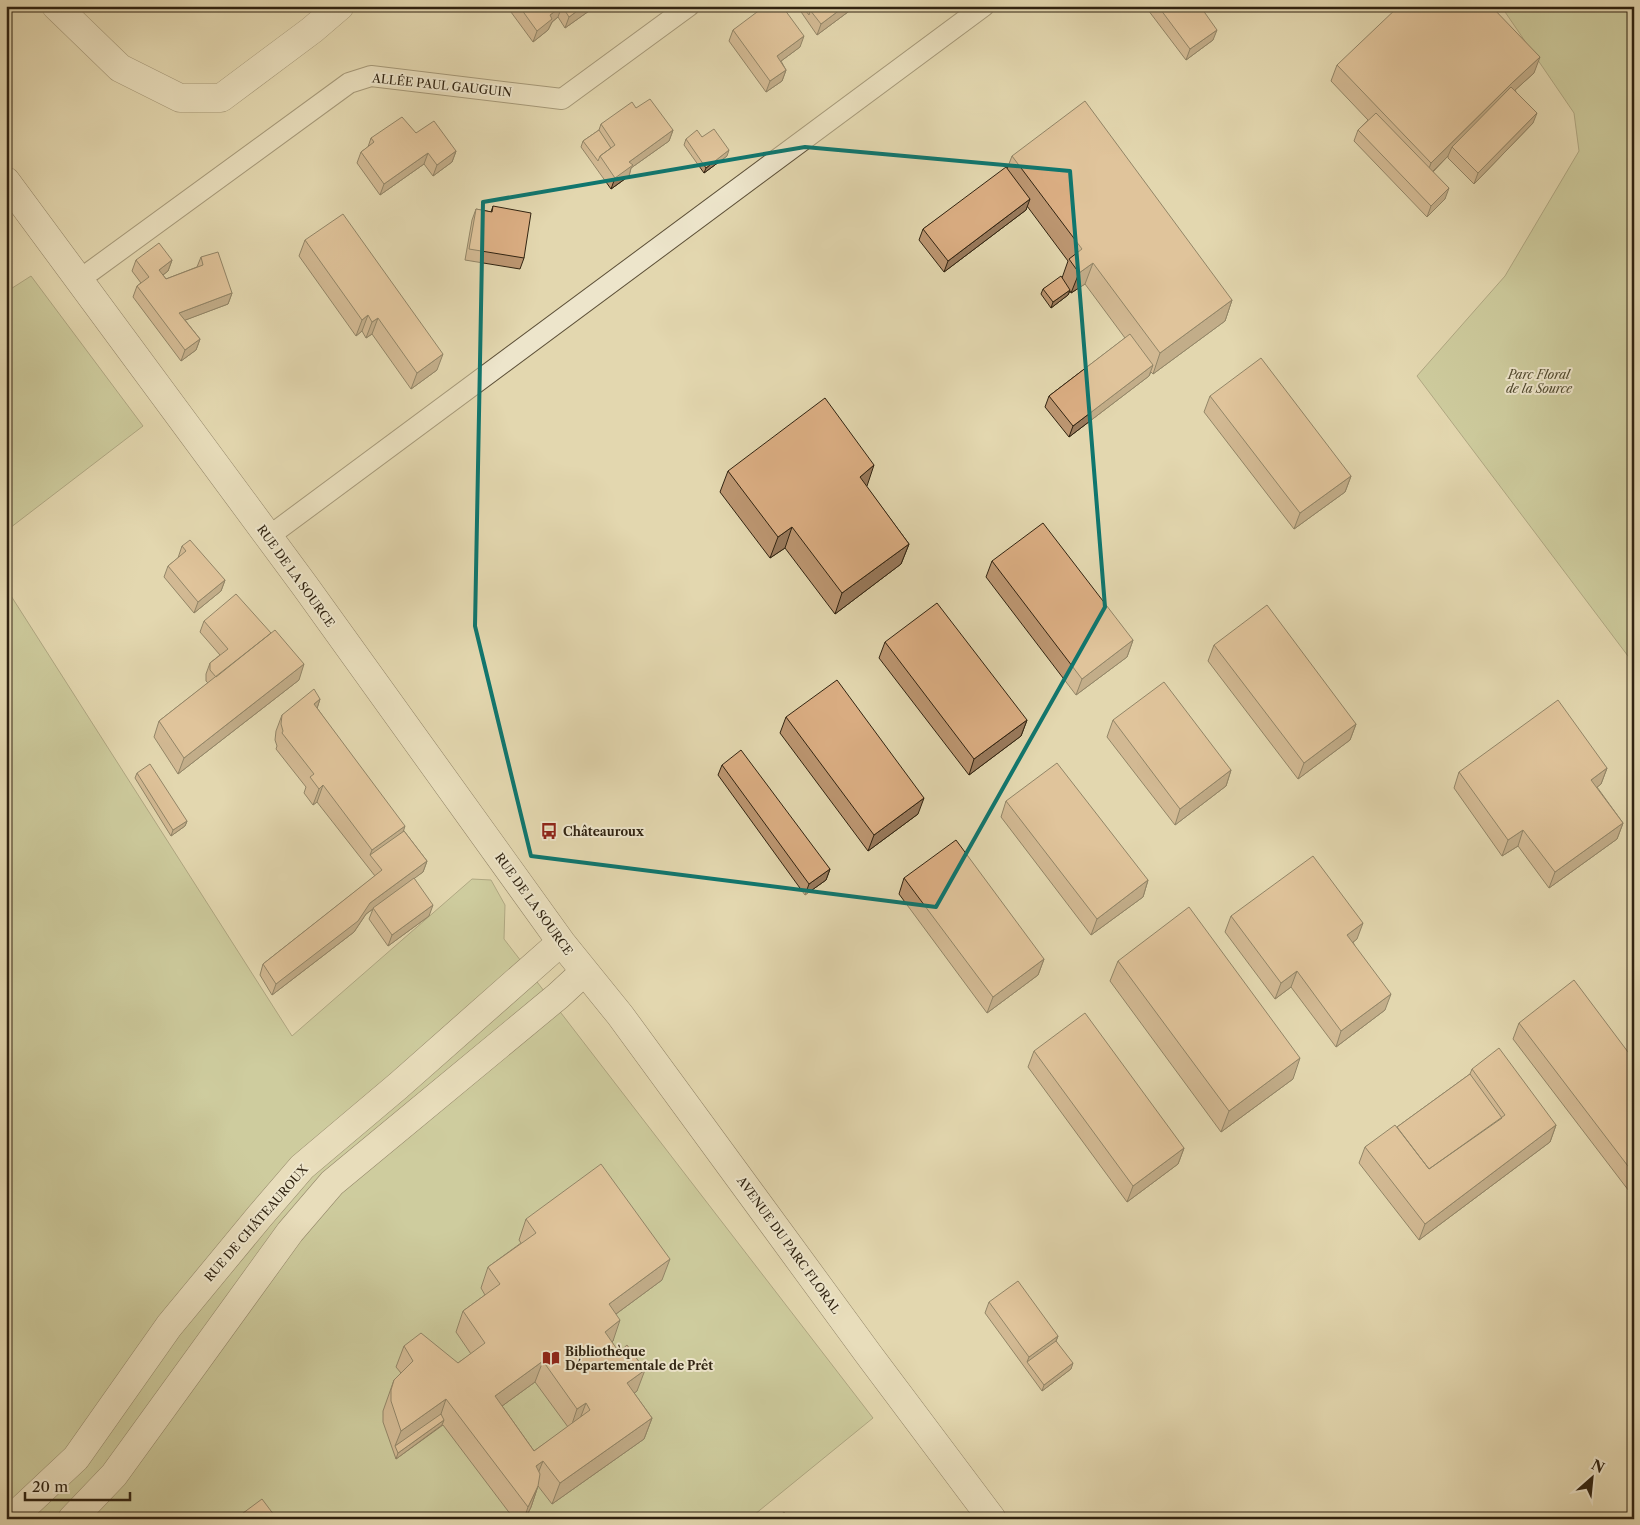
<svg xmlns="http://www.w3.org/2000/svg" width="1640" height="1525" font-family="'Libre Caslon Text',serif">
<rect width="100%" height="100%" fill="#e3d7af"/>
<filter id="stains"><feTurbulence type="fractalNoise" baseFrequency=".004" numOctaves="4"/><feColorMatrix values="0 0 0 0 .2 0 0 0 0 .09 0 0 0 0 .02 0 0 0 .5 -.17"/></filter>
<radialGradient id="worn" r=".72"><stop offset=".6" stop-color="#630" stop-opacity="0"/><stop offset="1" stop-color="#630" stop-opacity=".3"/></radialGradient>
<!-- green -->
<path fill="#b4be8a" stroke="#72704e" d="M1501 6H1634V664L1417 376 1505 276 1579 151 1574 113Z
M31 276 143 426 6 531V292Z
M6 588 292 1036 472 879 491 880 505 905 504 939 873 1418 749 1519H6Z"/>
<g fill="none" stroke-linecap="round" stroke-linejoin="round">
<!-- lane casing -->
<g stroke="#5d5038" stroke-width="22">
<path id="lane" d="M79 280 349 83 371 76 562 99 689 6
M268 537 984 6"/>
</g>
<!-- street casing -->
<g stroke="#5d5038" stroke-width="29">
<path id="street" d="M56 6 120 68 180 98H221L312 30 340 6"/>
</g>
<!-- secondary casing -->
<g stroke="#302311" stroke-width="29">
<path id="secondary" d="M6 181 305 586 561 942 620 1015 869 1355 992 1519
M11 1519 76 1458 169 1326 259 1217 302 1167 398 1086 561 942
M72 1519 114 1475 290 1232 332 1183 558 996 584 972"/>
</g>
<!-- lane -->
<use href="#lane" stroke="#ede5cb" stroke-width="20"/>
<!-- street -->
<use href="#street" stroke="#ede5cb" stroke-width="28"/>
<!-- secondary -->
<use href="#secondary" stroke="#ede5cb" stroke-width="28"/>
</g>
<!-- wall -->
<path fill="#bc9671" stroke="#302311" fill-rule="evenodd" d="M509 6H596L565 28 558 17 552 22 548 30 533 42 508 8Z
M797 6H856L817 35Z
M1145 6H1200L1213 40 1186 60Z
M770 11 800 47 781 61 786 70 782 81 766 92 729 41 733 30Z
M1337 65 1534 73 1515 90 1533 123 1474 184 1448 158V156L1433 172 1445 199 1427 217 1354 141 1358 130 1368 120 1331 81Z
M636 108 673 130 669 141 631 168 629 176 611 189 581 147 583 141 599 130 601 124Z
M416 133 456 151 452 162 433 176 424 164 380 195 357 163 361 152 368 147 371 138Z
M702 137 727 156 704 173 684 145 686 139Z
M1012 156 1232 300 1225 321 1153 374 1151 372 1149 376 1069 437 1045 407 1049 396 1125 338 1085 284 1071 293 1070 291 1068 295 1051 308 1041 294 1043 289 1062 278 1068 261 1027 206 1026 210 944 272 919 240 923 229 1007 169Z
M493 206 524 258 520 269 465 260 472 220 476 209 491 212Z
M305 240 437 370 411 389 372 334 366 338 362 331 356 336 299 256Z
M201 257 232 293 228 304 185 320 200 339 196 350 181 361 133 297 137 286 141 283 132 271 136 260H172L168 271 163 275 166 279 197 267Z
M1210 396 1351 476 1345 492 1294 529 1204 412Z
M728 471 866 486 909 544 901 564 835 614 785 548 770 558 720 492Z
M182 546 225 580 221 591 194 613 164 577 168 566 178 558Z
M992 561 1133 640 1127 657 1076 695 986 577Z
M204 621 299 680 178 774 154 737 159 721 208 683 206 681V674L210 663 220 655 200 632Z
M885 642 1027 720 1021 736 969 775 879 658Z
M1214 645 1356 724 1350 740 1298 779 1208 661Z
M320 699 317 708 404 831 427 861 423 872 414 878 429 916 388 946 369 919 373 909 366 914 354 932 272 995 260 975 263 964 375 876 317 802 313 805 304 793 306 787 276 749 277 746 275 740 276 731 282 715Z
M786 717 918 814 868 851 780 733Z
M1113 720 1231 770 1226 786 1175 825 1107 737Z
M722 765 830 869 826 880 805 895 718 775Z
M1607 768 1601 784 1597 787 1623 823 1617 839 1549 888 1518 846 1502 856 1454 788 1459 772Z
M137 773 187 821 185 826 171 836 135 778Z
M1006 801 1148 880 1143 897 1091 935 1001 817Z
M904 878 1044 959 1038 975 987 1013 899 894Z
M1231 916 1357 939 1353 942 1385 1010 1336 1047 1291 987 1275 999 1225 932Z
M1118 961 1293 1079 1221 1132 1110 981Z
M1519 1023 1634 1060V1193L1632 1195 1513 1039Z
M1034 1051 1184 1148 1178 1164 1127 1202 1028 1067Z
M1472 1069 1556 1125 1550 1142 1419 1240 1359 1163 1365 1147 1397 1127 1470 1074Z
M526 1219 662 1280 616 1314 613 1341 612 1342 637 1391 634 1393 652 1418 644 1439 552 1504 538 1486 531 1507 525 1519H514L443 1425 396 1459 383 1422V1411L394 1380 401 1373 396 1367 404 1346 458 1363 471 1354 456 1332 463 1311 485 1295 481 1288 488 1267 521 1243 519 1240ZM535 1382 568 1427 534 1451 502 1406Z
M989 1302 1058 1336 1056 1341 1071 1369 1042 1391 985 1313Z"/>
<!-- shaded-wall -->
<path fill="#997a5c" stroke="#302311" d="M562 6 558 17 552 22 548 30 533 42 537 31 550 15Z
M584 6H596L565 28 569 17Z
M845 6H856L817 35 821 24Z
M1217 30 1213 40 1186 60 1190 49Z
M804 36 800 47 773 67 777 56Z
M1540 57 1534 73 1452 147 1448 156 1425 179 1431 163 1513 82Z
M786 70 782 81 766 92 770 81Z
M1537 113 1533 123 1474 184 1478 173Z
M673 130 669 141 631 168 629 176 611 189 615 178 629 162Z
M729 150 727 156 704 173 706 168Z
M456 151 452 162 433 176 437 165Z
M428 153 424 164 380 195 384 184Z
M1449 188 1445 199 1427 217 1431 206Z
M1030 199 1026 210 944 272 948 261Z
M172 260 168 271 155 281 159 270Z
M1093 263 1085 284 1071 293 1079 273Z
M1070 290 1068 295 1051 308 1053 302Z
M232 293 228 304 175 324 179 313Z
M1232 300 1225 321 1153 374 1160 353Z
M368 315 362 331 356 336 362 320Z
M378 318 372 334 366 338 372 322Z
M200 339 196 350 181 361 185 350Z
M443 354 437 370 411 389 417 373Z
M1153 365 1149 376 1069 437 1073 426Z
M874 465 867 486 852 498 860 477Z
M1351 476 1345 492 1294 529 1300 513Z
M792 527 785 548 770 558 778 537Z
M909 544 901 564 835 614 842 593Z
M225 580 221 591 194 613 198 602Z
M1133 640 1127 657 1076 695 1082 679Z
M304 664 299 680 178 774 184 758Z
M320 699 315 715 314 704Z
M1027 720 1021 736 969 775 974 759Z
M1356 724 1350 740 1298 779 1304 763Z
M1607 768 1601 784 1586 796 1591 780Z
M1231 770 1226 786 1175 825 1180 809Z
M323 785 317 802 313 805 319 789Z
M924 798 918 814 868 851 874 835Z
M187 821 185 826 171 836 173 830Z
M1623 823 1617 839 1549 888 1555 872Z
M405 826 400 842 370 855 372 850Z
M1523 830 1518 846 1502 856 1508 840Z
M427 861 423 872 366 914 354 932 272 995 276 984 370 903Z
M830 869 826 880 805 895 809 884Z
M1148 880 1143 897 1091 935 1097 919Z
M433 905 429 916 388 946 392 935Z
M1363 923 1357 939 1342 951 1347 935Z
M1044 959 1038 975 987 1013 993 997Z
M1297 971 1291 987 1275 999 1281 983Z
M1391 994 1385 1010 1336 1047 1341 1031Z
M1300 1058 1293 1079 1221 1132 1229 1111Z
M1556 1125 1550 1142 1419 1240 1425 1224Z
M1184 1148 1178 1164 1127 1202 1133 1186Z
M670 1259 662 1280 601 1325 609 1304Z
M620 1320 613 1341 601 1350 605 1332Z
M1058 1336 1054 1346 1027 1362 1029 1357Z
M543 1361 535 1382 487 1417 495 1396Z
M1073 1363 1071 1369 1042 1391 1044 1385Z
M645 1370 637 1391 620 1404 627 1383Z
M446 1399 439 1420 395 1446 401 1431Z
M586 1403 578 1424 570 1430 577 1409Z
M652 1418 644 1439 552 1504 560 1483Z
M444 1420 442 1425 396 1459 398 1453Z
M543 1461 535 1481 536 1466Z
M538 1486 531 1507 525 1519H524L528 1507Z"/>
<!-- building -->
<path fill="#dbae83" stroke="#302311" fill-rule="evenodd" d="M519 6H584L569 17 562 6 550 15 552 19 537 31Z
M765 6H767L770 11 777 6H782L804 36 777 56 786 70 770 81 733 30Z
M802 6H815L810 10 809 15Z
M815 6H845L821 24 810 10Z
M1158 6H1200L1217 30 1190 49Z
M1399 6H1491L1540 57 1513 82 1431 163 1337 65Z
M1511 87 1537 113 1478 173 1452 147Z
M650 99 673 130 629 162 633 165 615 178 600 156 615 145 601 124 632 102 636 108Z
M1085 101 1232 300 1160 353 1093 263 1079 273 1069 259 1082 249 1012 156Z
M1376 113 1449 188 1431 206 1358 130Z
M402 117 416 133 434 121 456 151 437 165 428 153 384 184 361 152 374 142 371 138Z
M714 129 729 150 706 168 686 139 697 130 702 137Z
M599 130 611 148 600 156 598 161 583 141Z
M1006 167 1030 199 948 261 923 229Z
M493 206 531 213 524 258 469 249 476 209 492 212Z
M343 214 443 354 417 373 378 318 372 322 368 315 362 320 305 240Z
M159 243 172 260 159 270 166 279 203 265 201 257 218 252 232 293 179 313 200 339 185 350 137 286 149 277 136 260Z
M1061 276 1070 290 1053 302 1043 289Z
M1130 334 1153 365 1073 426 1049 396Z
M1261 358 1351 476 1300 513 1210 396Z
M825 398 874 465 860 477 909 544 842 593 792 527 778 537 728 471Z
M1043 523 1133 640 1082 679 992 561Z
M190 540 225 580 198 602 168 566 186 551 182 546Z
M236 594 271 633 216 677 210 670V663L228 649 204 621Z
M937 603 1027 720 974 759 885 642Z
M1267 605 1356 724 1304 763 1214 645Z
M275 630 304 664 184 758 159 721Z
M837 680 924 798 874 835 786 717Z
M1164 682 1231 770 1180 809 1113 720Z
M314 689 320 699 314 704 405 826 372 850 323 785 319 789 310 777 314 774 282 733 283 731 281 724 282 715Z
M1558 700 1607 768 1591 780 1623 823 1555 872 1523 830 1508 840 1459 772Z
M741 750 830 869 809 884 722 765Z
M1057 763 1148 880 1097 919 1006 801Z
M150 764 187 821 173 830 137 773Z
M404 831 427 861 370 903 358 921 276 984 263 964 382 870 370 855Z
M956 840 1044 959 993 997 904 878Z
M1313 856 1363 923 1347 935 1391 994 1341 1031 1297 971 1281 983 1231 916Z
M414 878 433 905 392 935 373 908Z
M1189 907 1300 1058 1229 1111 1118 961Z
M1574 980 1634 1060V1174L1519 1023Z
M1085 1013 1184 1148 1133 1186 1034 1051Z
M1499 1048 1556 1125 1425 1224 1365 1147 1395 1125 1429 1169 1505 1115 1472 1069Z
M1470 1074 1502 1118 1429 1169 1397 1127Z
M601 1164 670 1259 609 1304 620 1320 605 1332 619 1352 627 1345 645 1370 627 1383 652 1418 560 1483 543 1461 536 1466 540 1474 538 1486 528 1507 446 1399 401 1431 391 1401V1390L394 1380 413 1361 404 1346 421 1333 458 1363 485 1343 463 1311 500 1284 488 1267 536 1233 526 1219ZM543 1361 577 1409 586 1403 590 1410 534 1451 495 1396Z
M1018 1281 1058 1336 1029 1357 989 1302Z
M1056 1341 1073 1363 1044 1385 1027 1362Z
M441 1414 444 1420 398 1453 395 1446Z
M262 1499 277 1519H235Z
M784 1512 789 1519H776Z"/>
<!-- marked area -->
<path d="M0 0H1640V1525H0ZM805 147 1070 171 1105 607 936 907 531 856 475 626 483 202Z" fill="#e3d7af" fill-opacity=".55" fill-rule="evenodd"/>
<path fill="none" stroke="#0f766e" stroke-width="4" stroke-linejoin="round" d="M805 147 1070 171 1105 607 936 907 531 856 475 626 483 202Z"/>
<!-- icons -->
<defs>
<g id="bus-bare" transform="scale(1.35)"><path d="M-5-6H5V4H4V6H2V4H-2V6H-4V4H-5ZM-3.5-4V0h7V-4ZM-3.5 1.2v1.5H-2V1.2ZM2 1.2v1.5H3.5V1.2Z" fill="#8f2418" stroke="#ede5cb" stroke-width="2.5" paint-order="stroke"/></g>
<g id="library-bare" transform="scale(1.35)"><path d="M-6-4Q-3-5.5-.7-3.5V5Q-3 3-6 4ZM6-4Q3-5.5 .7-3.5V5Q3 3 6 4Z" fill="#8f2418" stroke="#ede5cb" stroke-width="2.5" paint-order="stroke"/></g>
</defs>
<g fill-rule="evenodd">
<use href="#bus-bare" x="549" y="831"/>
<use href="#library-bare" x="551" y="1358"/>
</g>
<g text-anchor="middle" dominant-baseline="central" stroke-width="4" stroke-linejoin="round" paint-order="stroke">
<!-- street labels -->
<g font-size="12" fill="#302311" stroke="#ede5cb">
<text transform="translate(442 85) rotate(6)">ALLÉE PAUL GAUGUIN</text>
<text transform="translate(296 576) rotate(54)">RUE DE LA SOURCE</text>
<text transform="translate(534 904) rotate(54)">RUE DE LA SOURCE</text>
<text transform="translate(256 1223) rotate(-49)">RUE DE CHÂTEAUROUX</text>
<text transform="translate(789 1245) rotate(54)">AVENUE DU PARC FLORAL</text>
</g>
<!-- park labels -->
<g font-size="12" font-style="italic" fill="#514a2f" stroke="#ede5cb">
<text x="1539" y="374">Parc Floral<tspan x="1539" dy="14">de la Source</tspan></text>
</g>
<!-- poi labels -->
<g font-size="12" font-weight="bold" fill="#302311" stroke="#ede5cb" text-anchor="start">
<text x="563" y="831">Châteauroux</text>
<text x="565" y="1351">Bibliothèque<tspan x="565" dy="14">Départementale de Prêt</tspan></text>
</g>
</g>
<!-- margin -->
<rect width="1640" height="1525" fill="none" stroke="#e3d7af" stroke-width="25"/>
<rect x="8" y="8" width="1625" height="1510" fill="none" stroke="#302311" stroke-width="2.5"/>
<rect x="12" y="12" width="1615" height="1500" fill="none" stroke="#302311"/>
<!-- north arrow -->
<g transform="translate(1592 1478) rotate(27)" stroke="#ede5cb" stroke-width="4" paint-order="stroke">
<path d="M0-4L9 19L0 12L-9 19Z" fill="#302311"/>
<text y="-8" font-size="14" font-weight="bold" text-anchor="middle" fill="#302311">N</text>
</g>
<!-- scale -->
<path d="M25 1492v8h105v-8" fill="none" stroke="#302311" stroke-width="2.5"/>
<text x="32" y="1492" font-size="15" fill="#302311" stroke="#ede5cb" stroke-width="4" paint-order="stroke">20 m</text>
<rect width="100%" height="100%" filter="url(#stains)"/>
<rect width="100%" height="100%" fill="url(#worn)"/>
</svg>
